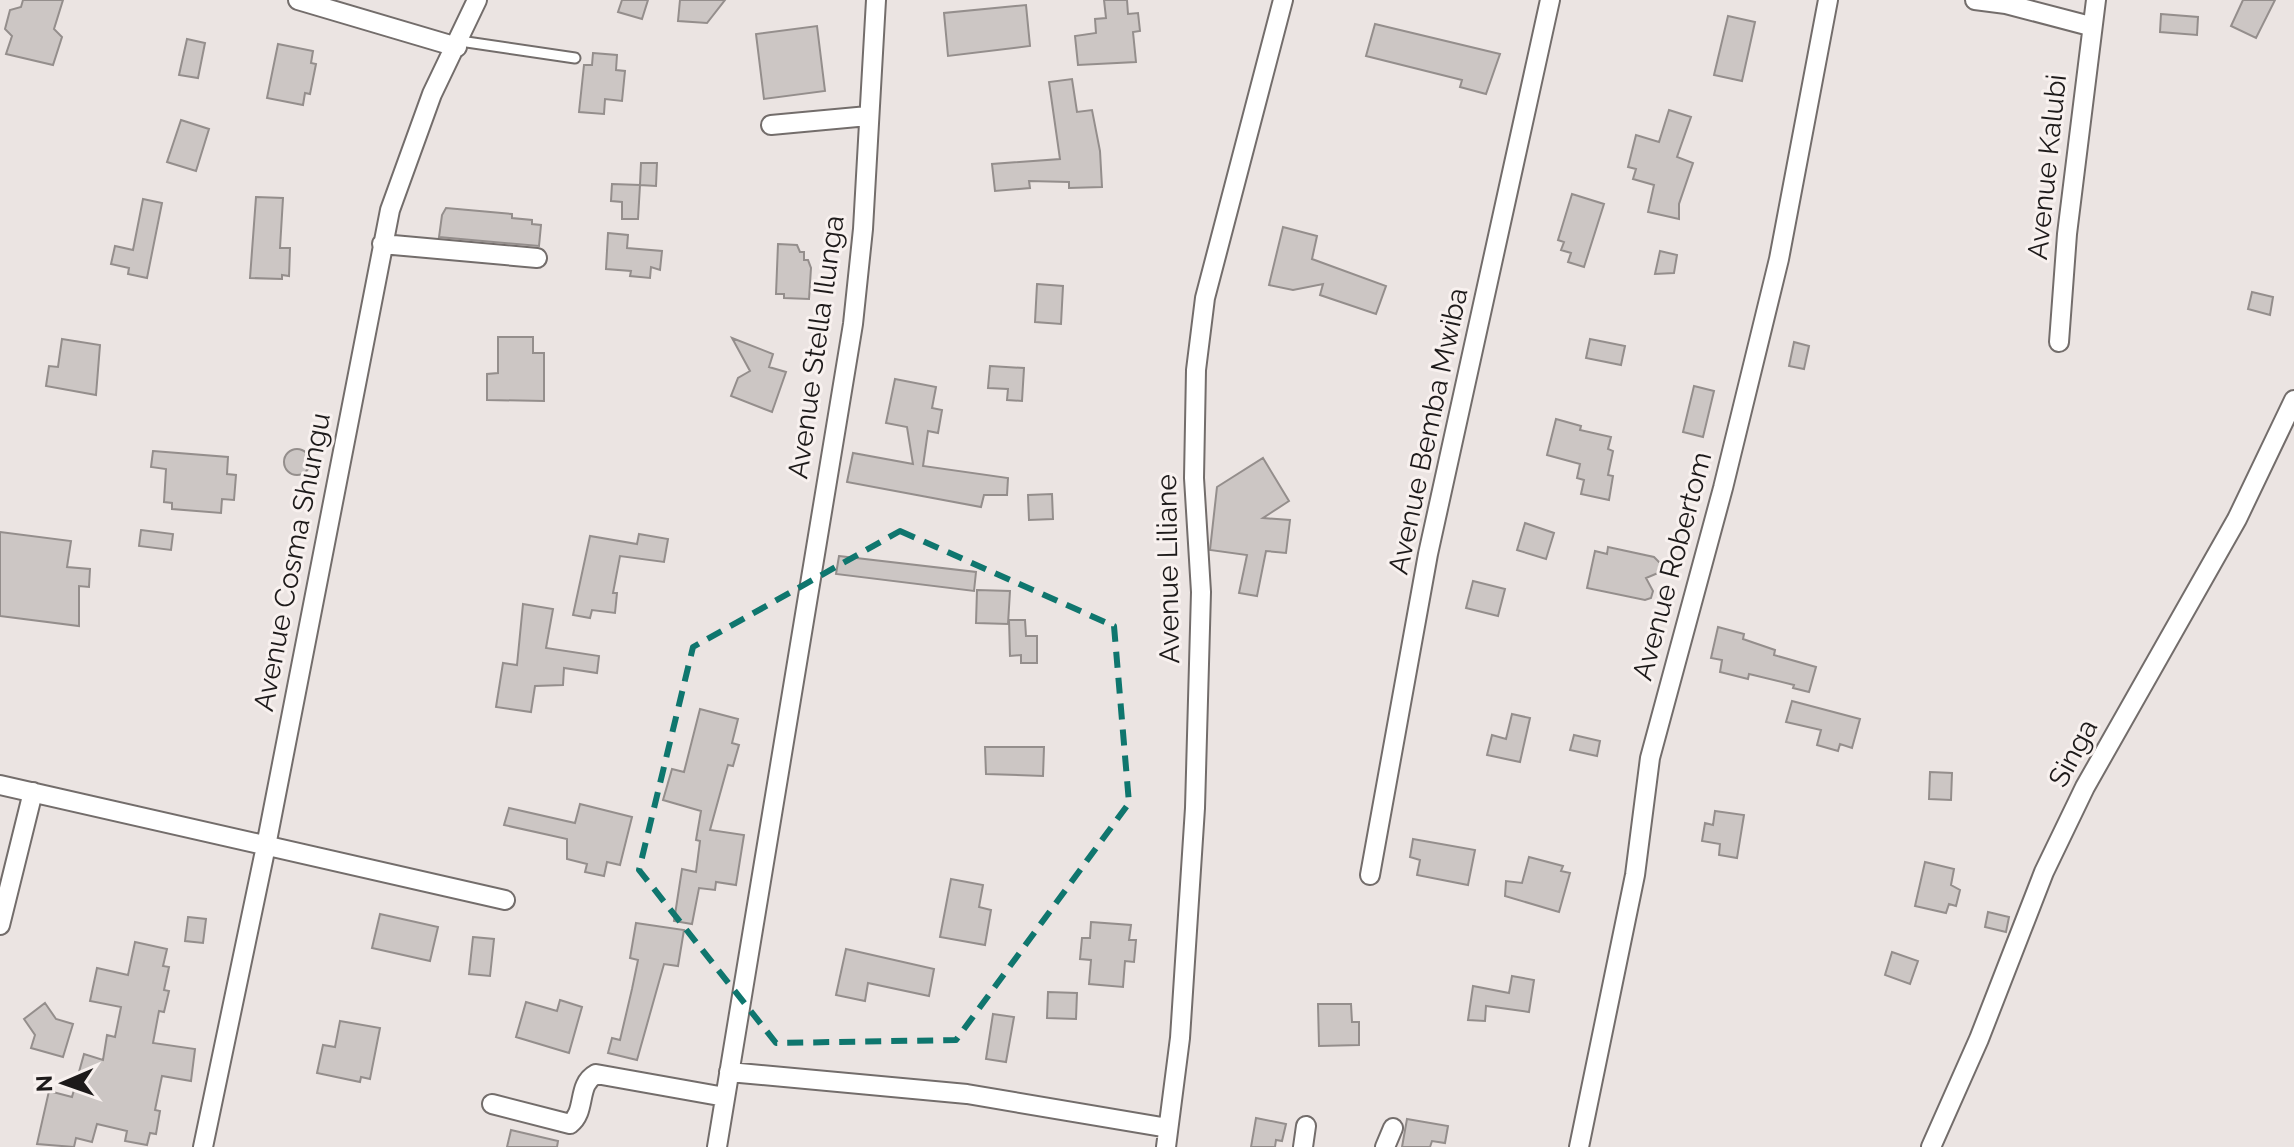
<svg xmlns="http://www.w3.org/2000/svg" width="2294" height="1147" font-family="Raleway,sans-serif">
<rect width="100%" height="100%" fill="#ebe4e2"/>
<!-- building -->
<path fill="#ccc6c4" stroke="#948e8c" stroke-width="2" d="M23 0H63L54 29 62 37 53 65 6 54 12 36 5 29 10 10 21 7Z
M622 0H648L642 19 618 12Z
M680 0H725L707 23 678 21Z
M1104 0H1127L1128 14 1138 13 1140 31 1133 32 1136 62 1078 65 1075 36 1096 33 1095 19 1106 18Z
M2243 0H2275L2256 38 2231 26Z
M1026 5 1030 46 948 56 944 13Z
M2161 14 2198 17 2197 35 2160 32Z
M1728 16 1755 22 1742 81 1714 75Z
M1375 24 1500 54 1486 94 1460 87 1462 80 1366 56Z
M817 26 825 91 764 99 756 34Z
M187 39 205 43 198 78 179 75Z
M278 44 313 51 311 63 316 64 310 94 305 93 303 105 267 98Z
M593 53 617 55 616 70 625 71 622 101 605 99 604 114 579 112 584 65H592Z
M1072 79 1077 112 1092 110 1100 151 1102 187 1069 188V182L1029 181 1030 188 995 191 992 164 1060 159 1049 82Z
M1669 110 1691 117 1677 157 1693 163 1679 204V219L1648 212 1654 185 1633 179 1636 169 1628 167 1636 135 1659 142Z
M181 120 209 129 196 171 167 162Z
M641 163H657L656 186 640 185Z
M612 184 640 185 638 219H622V202L611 201Z
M1572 194 1604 204 1584 267 1568 262 1571 253 1561 250 1564 242 1558 240Z
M256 197 283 198 280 248H290L289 276 282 275V279L250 278Z
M143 199 162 203 147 278 128 274 129 268 111 264 115 246 133 250Z
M446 208 512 214V218L532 220V224L541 225 539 246 439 237 442 215Z
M1283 227 1317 236 1312 259 1386 286 1376 314 1320 295 1323 284 1293 290 1269 285Z
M608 233 628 235 627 248 662 251 660 270 651 267 650 278 630 276 631 271 606 269Z
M778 244 797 245 800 252H804V260H808L811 268 809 299 784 298V294H776Z
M1660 251 1677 255 1674 273 1655 274Z
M1037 284 1063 286 1061 324 1035 322Z
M2252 292 2273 297 2270 315 2248 309Z
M498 337H533V353H544V401L487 400V374L498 373Z
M732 338 773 354 769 367 786 372 772 412 731 396 738 378 750 371Z
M62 339 100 345 96 395 46 386 49 366 58 367Z
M1590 339 1625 346 1621 365 1586 358Z
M1794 342 1809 346 1804 369 1789 366Z
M990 366 1024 368 1022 401 1007 400 1008 389 988 388Z
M895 379 936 387 932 408 942 410 938 433 928 431 923 466 1008 478 1007 495H984L981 507 847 482 853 453 913 464 907 427 886 423Z
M1694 386 1714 391 1703 437 1683 432Z
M1556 419 1581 426 1580 430 1611 437 1608 449 1613 451 1608 475 1613 476 1609 500 1581 494 1584 480 1577 478 1580 464 1547 455Z
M284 462a13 13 0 1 1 26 0a13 13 0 1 1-26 0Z
M153 451 228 457 227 474 236 475 234 500 222 499 221 513 172 509V503L164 502 166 469 151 467Z
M1263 458 1289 501 1263 518 1290 520 1286 553 1266 551 1257 596 1239 593 1247 555 1210 550 1217 487Z
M1052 494 1053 519 1029 520 1028 495Z
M1525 523 1554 533 1546 559 1517 550Z
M141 530 173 534 171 550 139 546Z
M0 532 71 541 67 567 90 569 89 587 79 586V626L0 616Z
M639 534 668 539 664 562 620 556 613 593H617L615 613 592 610 590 618 573 615 590 536 637 544Z
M1608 547 1654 557 1660 563 1658 573 1646 578 1653 591 1651 598 1645 600 1587 588 1595 551 1607 554Z
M839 556 976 572 974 591 836 574Z
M1473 581 1505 589 1498 616 1466 608Z
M977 590 1010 591 1008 624 976 623Z
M523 604 553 609 546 648 599 656 597 673 564 668 563 685 535 686 531 712 496 707 503 663 517 665Z
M1009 620H1025L1026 636H1037V663H1021V655L1010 656Z
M1718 627 1744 634 1743 639 1775 650 1774 655 1816 667 1809 692 1793 688 1794 685 1749 674 1748 679 1720 672 1722 660 1711 658Z
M1792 701 1860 719 1852 748 1840 744 1838 751 1817 745 1821 730 1786 722Z
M700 709 738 719 732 743 739 745 733 766 728 765 710 830 744 835 736 885 716 882 715 890 699 888 692 924 674 921 682 869 696 872 700 841 696 840 701 811 663 800 672 769 684 772Z
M1512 714 1530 718 1520 762 1487 755 1492 735 1506 739Z
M1574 735 1600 741 1597 756 1570 750Z
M985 747H1044L1043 776 986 774Z
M1930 772 1952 773 1951 800 1929 799Z
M580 804 632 817 620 865 607 862 604 876 585 872 587 864 567 859V839L504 825 509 808 575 823Z
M1715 811 1744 815 1737 858 1719 855 1720 844 1702 841 1705 823 1713 825Z
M1413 839 1475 850 1468 885 1417 875 1420 860 1410 857Z
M1529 857 1563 866 1561 871 1570 873 1559 912 1505 896 1506 881 1522 883Z
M1925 862 1954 869 1951 885 1960 890 1956 906 1949 904 1946 913 1915 906Z
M951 879 983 885 979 907 991 910 985 945 940 937Z
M1988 912 2009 917 2006 932 1985 927Z
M380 914 438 927 430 961 372 948Z
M188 917 206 919 203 943 185 941Z
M1091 922 1131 925 1129 940H1136L1134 962 1125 961 1123 987 1089 984 1091 960 1080 959 1082 938H1090Z
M636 923 684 930 678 966 664 964 637 1060 608 1053 612 1038 620 1040 632 989 638 960 630 958Z
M473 937 494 939 490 976 469 974Z
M135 942 167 949 163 966 169 967 164 990 169 991 164 1012 159 1011 153 1043 195 1049 191 1081 162 1076 155 1110 160 1111 156 1134 150 1133 147 1145 125 1141 127 1131 97 1124 92 1142 76 1138 74 1147 37 1144 49 1091 72 1097 84 1054 103 1060 107 1035 115 1037 121 1007 90 1001 97 968 128 975Z
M846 949 934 969 929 996 868 983 865 1001 836 995Z
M1892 952 1918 961 1910 984 1885 975Z
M1512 976 1534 980 1529 1012 1486 1006 1485 1021 1468 1020 1473 986 1509 993Z
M1048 992 1077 993 1076 1019 1047 1018Z
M560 1000 582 1007 569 1053 516 1037 526 1002 557 1011Z
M45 1003 56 1019 73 1024 63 1057 31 1048 35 1035 24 1019Z
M1318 1004H1351L1352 1022H1359V1045L1319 1046Z
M993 1014 1014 1017 1006 1062 986 1059Z
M340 1021 380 1028 370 1079 361 1077 360 1082 317 1073 323 1045 335 1047Z
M1256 1118 1286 1124 1282 1141 1276 1140 1275 1147H1251Z
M1407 1119 1448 1126 1445 1143 1432 1141 1430 1147H1402Z
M511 1130 558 1141 557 1147H507Z"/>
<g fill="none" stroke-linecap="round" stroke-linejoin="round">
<!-- lane casing -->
<g stroke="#736d6b" stroke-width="13">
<path id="lane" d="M460 41 575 58"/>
</g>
<!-- street casing -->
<g stroke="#736d6b" stroke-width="22">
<path id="street" d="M298 0 457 47
M1975 0 2006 4 2090 26
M771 125 868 116
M382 244 537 258
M2059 342 2067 234 2096 0
M0 785 505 900
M1370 875 1428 554 1550 0
M0 925 33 792
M729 1072 967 1094 1168 1128
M492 1104 570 1124C587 1111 576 1085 596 1074L725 1097
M203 1147 266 846 390 210 432 94 477 0
M717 1147 853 324 863 229 876 0
M1166 1147 1180 1038 1195 808 1201 592 1194 478 1196 370 1205 298 1283 0
M1303 1147 1306 1126
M1385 1147 1393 1128
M1579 1147 1635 875 1650 758 1723 488 1779 259 1828 0
M1931 1147 1979 1039 2044 872 2085 787 2237 519 2294 400"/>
</g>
<!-- lane -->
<use href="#lane" stroke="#fff" stroke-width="9"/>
<!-- street -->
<use href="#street" stroke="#fff" stroke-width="18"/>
</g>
<!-- marked area -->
<path fill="none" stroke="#0f766e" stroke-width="6" stroke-dasharray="16 10" stroke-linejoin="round" d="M900 531 1114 626 1129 803 956 1040 776 1043 639 870 693 647Z"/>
<g text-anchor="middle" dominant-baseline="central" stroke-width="6" stroke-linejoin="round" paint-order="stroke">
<!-- street labels -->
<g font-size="28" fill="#1d1a1a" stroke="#f8f1ef">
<text transform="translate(2047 167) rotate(-84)">Avenue Kalubi</text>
<text transform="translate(816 347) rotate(-82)">Avenue Stella Ilunga</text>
<text transform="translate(1428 431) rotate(-78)">Avenue Bemba Mwiba</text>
<text transform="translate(292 562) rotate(-79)">Avenue Cosma Shungu</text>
<text transform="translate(1672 566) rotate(-75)">Avenue Robertom</text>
<text transform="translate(1168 569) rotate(-91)">Avenue Liliane</text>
<text transform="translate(2073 753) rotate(-62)">Singa</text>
</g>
</g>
<!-- north arrow -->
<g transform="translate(64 1083) rotate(268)" stroke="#f8f1ef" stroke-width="6" paint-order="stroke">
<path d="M0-6L14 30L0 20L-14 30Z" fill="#1d1a1a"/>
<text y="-12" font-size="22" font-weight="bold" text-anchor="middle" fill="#1d1a1a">N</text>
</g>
</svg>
